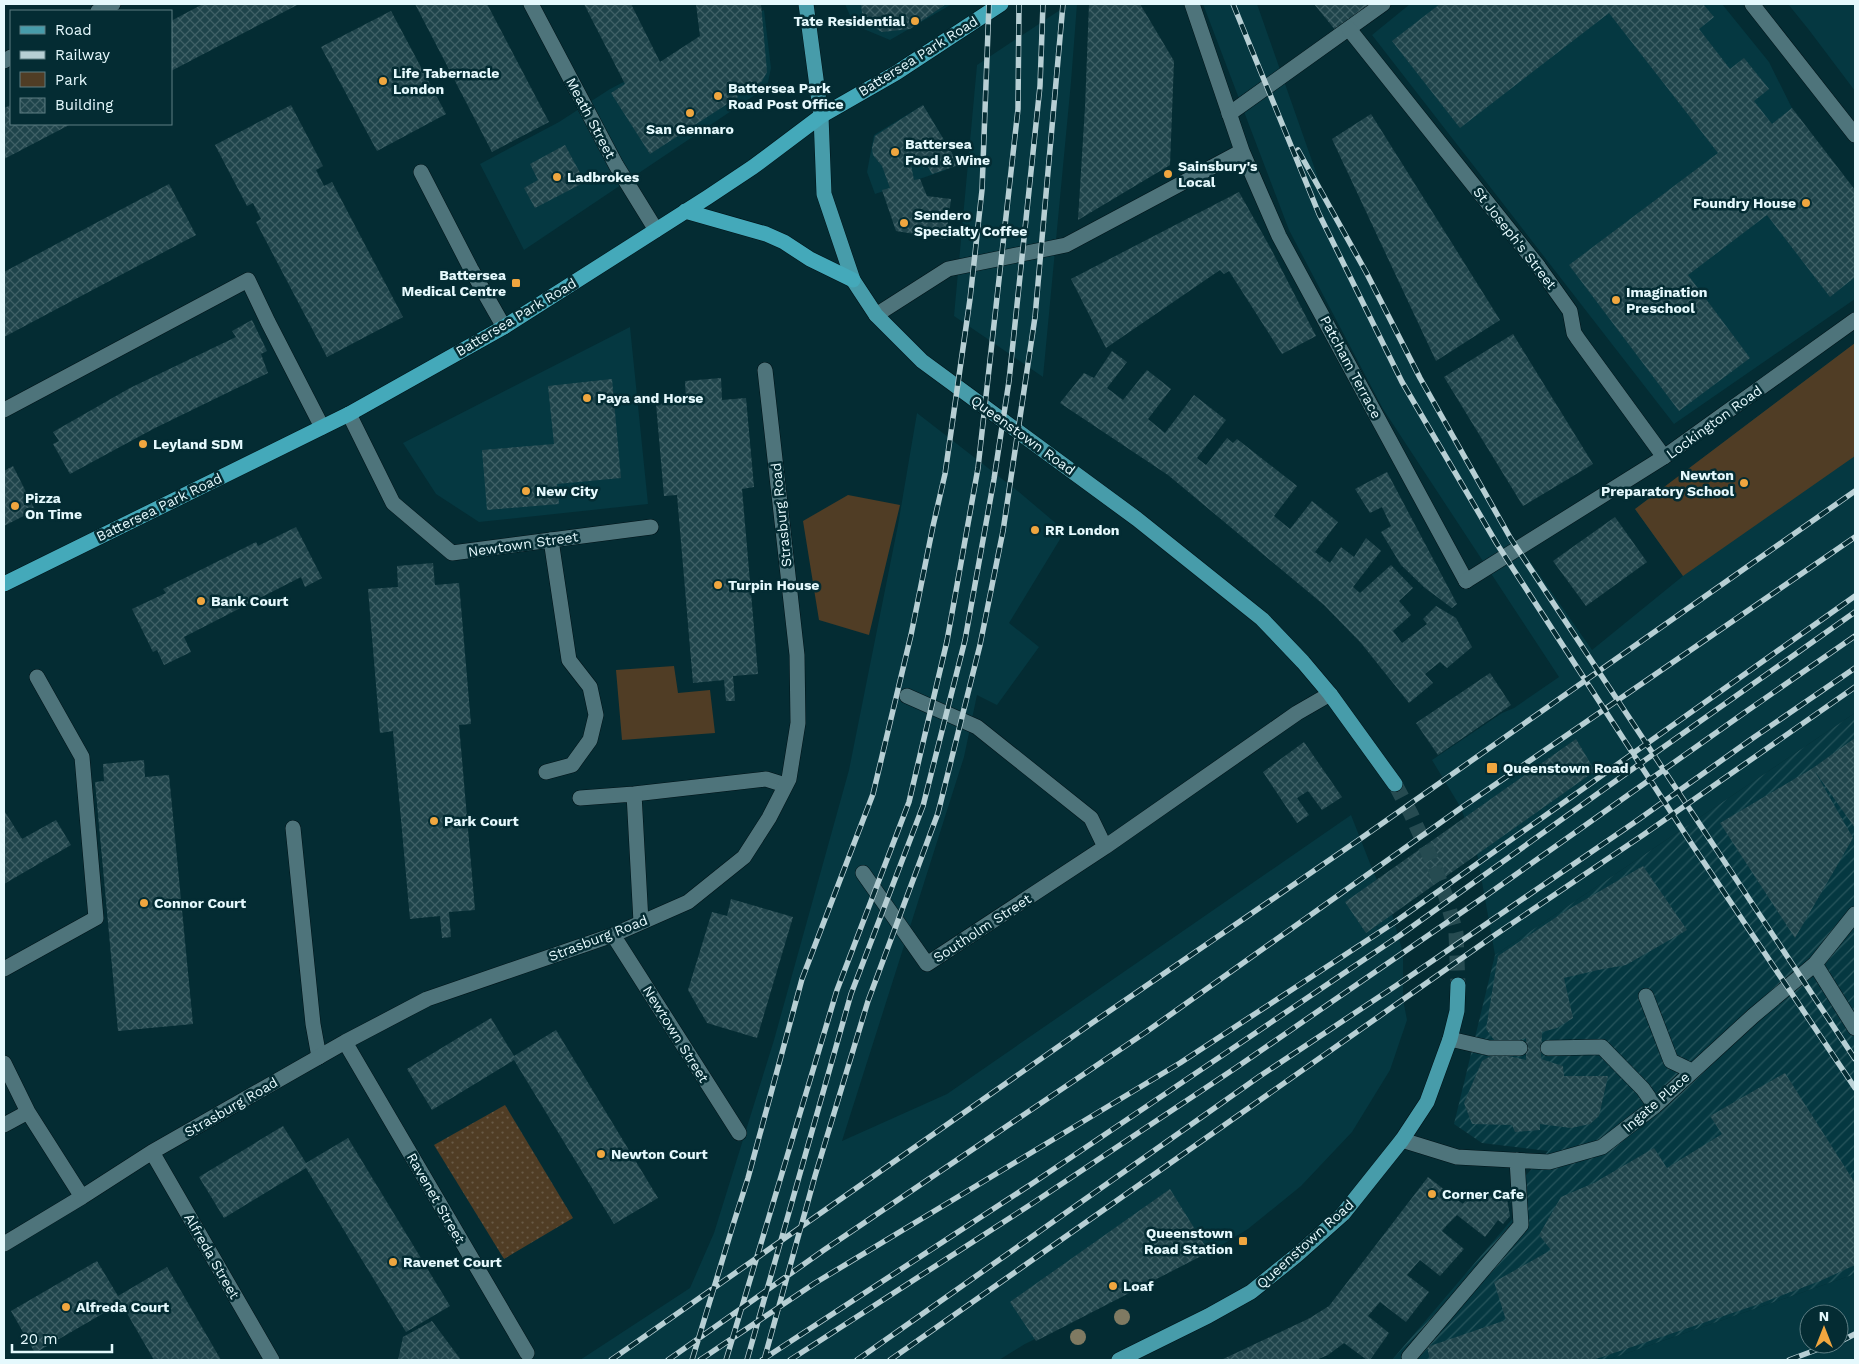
<svg xmlns="http://www.w3.org/2000/svg" width="1859" height="1364" font-family="'Work Sans',sans-serif">
<defs>
<pattern id="industrial-furrows" width="10" height="10" patternUnits="userSpaceOnUse" patternTransform="scale(1.25)"><rect width="10" height="10" fill="#053841"/><path d="M-1 1l2-2M0 10L10 0M9 11l2-2" fill="none" stroke="#29565d"/></pattern>
<pattern id="grass-dots" width="8" height="8" patternUnits="userSpaceOnUse" patternTransform="scale(1.25)"><rect width="8" height="8" fill="#503d25"/><path d="M2 2h.1M6 6h.1" fill="none" stroke="#695a46" stroke-width="1.8" stroke-linecap="round"/></pattern>
<pattern id="building-cross-hatch" width="8" height="8" patternUnits="userSpaceOnUse" patternTransform="scale(1.25)"><rect width="8" height="8" fill="#1f444b"/><path d="M0 0l8 8M0 8l8-8" fill="none" stroke="#3f6066"/></pattern>
</defs>
<rect width="100%" height="100%" fill="#042c33"/>
<!-- built -->
<path fill="#053841" fill-rule="evenodd" d="M845 4H952L890 40 854 25Z
M1069 4H1077L1071 82 1043 377 954 316 977 65Z
M1203 4H1257L1324 195 1402 349 1485 497 1592 650 1683 576 1635 509 1855 343V713L1495 955 1477 854 1461 808 1432 760 1502 713 1514 708 1559 677 1383 409 1289 230Z
M1410 4H1722L1769 62 1855 235V299L1674 424 1372 35Z
M1788 4H1855V91L1809 30Z
M764 10 771 68 767 87 524 250 480 164 559 122 610 89Z
M923 105 956 160 943 163 946 170 875 194 867 172 874 135Z
M630 327 648 504 479 522 436 494 403 443Z
M917 413 1019 492 1065 531 1009 623 1039 647 997 705 977 695 964 757 842 1141 947 1094 1351 815 1373 871 1392 914 1403 953V999L1407 1020 1390 1070 1352 1132 1301 1186 1248 1229 1215 1249 1025 1344 999 1360H580L690 1288 714 1233 774 1040 849 770 898 525Z
M1855 1274V1360H1607ZM1809 1314H1839V1344H1809Z"/>
<!-- industrial -->
<path fill="url(#industrial-furrows)" d="M1855 713V1274L1607 1360H1392L1514 1217 1510 1199 1512 1191 1548 1151 1482 1143 1454 1124 1495 955Z"/>
<!-- grass -->
<path fill="url(#grass-dots)" d="M505 1105 573 1218 504 1259 434 1145Z"/>
<!-- green -->
<path fill="#503d25" d="M1855 343V456L1683 576 1635 509Z
M848 495 900 505 869 635 819 620 803 521Z
M674 666 678 693 710 690 715 733 622 740 616 670Z"/>
<!-- building -->
<path fill="url(#building-cross-hatch)" d="M203 4H299L171 71V21Z
M415 4H487L549 122 492 152Z
M584 4H631L660 62 700 36 696 4H761L767 72 762 81 746 93 742 87 735 92 738 97 650 154 611 93 625 84Z
M861 4H946L910 29 882 32 863 21Z
M1089 4H1140L1174 61 1170 165 1078 220 1085 107Z
M1314 4H1370L1336 31Z
M1440 4H1703L1714 17 1699 29 1730 69 1744 58 1769 89 1754 101 1772 124 1792 108 1855 190V277L1830 297 1767 215 1688 275 1750 358 1679 411 1569 265 1718 153 1609 13 1460 128 1392 41Z
M391 11 446 114 377 151 321 47Z
M11 105V124H71L4 159V108Z
M291 105 323 166 316 170 324 186 332 182 403 317 327 357 256 222 261 219 253 203 247 206 215 145Z
M923 105 959 165 932 174 927 165 924 168 918 162 911 165 914 180 920 179 927 196 951 199 946 239 896 231 882 190 890 188 882 166 873 155 872 148 875 136Z
M1371 114 1500 320 1436 361 1332 139Z
M565 145 585 182 535 208 524 188 538 180 530 164Z
M169 184 196 235 4 337V272Z
M1239 192 1271 249 1316 336 1282 354 1229 271 1224 274 1220 270 1106 348 1071 279Z
M252 320 267 351 261 354 268 373 153 429 70 474 53 444 59 441 53 432 130 388 236 337 232 331Z
M1513 334 1593 464 1523 506 1444 377Z
M1112 351 1127 362 1107 388 1123 400 1147 370 1171 389 1148 419 1165 433 1194 395 1226 420 1197 458 1206 465 1227 438 1233 443 1237 439 1297 486 1274 516 1290 529 1312 501 1338 522 1315 552 1330 563 1341 547 1354 557 1366 538 1381 551 1353 587 1360 593 1391 565 1413 588 1399 601 1411 615 1393 631 1402 643 1427 624 1423 619 1436 606 1456 618 1472 647 1447 668 1440 662 1425 674 1433 683 1409 703 1361 643 1324 605 1168 475 1060 403 1084 373 1094 378Z
M721 378 722 400 746 398 754 487 742 489 758 674 733 676 735 701H726L724 680 693 683 677 495 664 496 656 404 686 402 685 381Z
M612 379 621 478 557 484 559 504 487 510 482 450 554 444 548 386Z
M13 466 35 510 4 526V471Z
M1387 472 1457 604 1452 608 1425 588 1401 565 1381 532 1391 526 1382 507 1370 513 1355 489Z
M1615 517 1647 562 1586 606 1553 561Z
M296 527 322 578 305 587 301 577 184 637 191 652 164 665 157 650 153 652 132 609 166 593 163 589 256 542 258 546Z
M433 563 435 585 459 583 471 724 459 725 475 910 449 912 451 937 442 938 440 916 410 919 393 731 380 733 368 589 398 587 397 566Z
M1490 673 1511 705 1438 755 1416 723Z
M1855 738V828L1814 770 1853 838 1795 938 1720 823 1813 768Z
M1576 739 1595 771 1366 933 1345 902Z
M1304 742 1342 797 1322 810 1308 791 1297 798 1309 815 1297 823 1263 772Z
M144 760 145 777 169 775 193 1024 118 1031 95 782 104 781 103 764Z
M5 812 22 839 56 820 71 845 4 884V813Z
M1643 866 1687 930 1626 965 1598 970 1564 978 1573 1018 1557 1028 1542 1032 1541 1059 1563 1066 1564 1076H1608L1599 1116 1590 1124 1571 1128 1540 1124V1130L1515 1132 1512 1125 1472 1124 1464 1103 1482 1061 1496 1053 1526 1060V1038L1512 1042 1495 1041 1486 1029 1498 956 1564 912Z
M731 899 793 917 757 1038 707 1023 688 990 712 912 727 916Z
M491 1018 514 1056 556 1030 658 1198 614 1224 514 1060 432 1110 407 1069Z
M1785 1073 1855 1183V1265L1820 1281 1759 1304 1593 1360H1430L1427 1347 1506 1320 1494 1282 1551 1250 1539 1235 1561 1197 1594 1183 1654 1148 1667 1168 1722 1134 1710 1116Z
M283 1126 306 1163 348 1138 450 1306 406 1332 306 1168 224 1218 199 1177Z
M1428 1177 1463 1204 1472 1191 1507 1199 1510 1216 1503 1224 1498 1220 1485 1237 1457 1215 1447 1225 1442 1231 1464 1249 1440 1276 1420 1260 1407 1275 1429 1292 1406 1322 1380 1302 1368 1316 1389 1333 1370 1360H1367L1344 1343 1328 1355 1316 1360H1221L1310 1318 1329 1306Z
M1170 1189 1209 1252 1036 1341 1010 1302Z
M97 1261 118 1296 167 1267 221 1360H154L121 1303 35 1353 11 1311Z
M432 1321 461 1360H398L403 1337Z"/>
<g fill="none" stroke-linecap="round" stroke-linejoin="round">
<!-- primary-tunnel -->
<path stroke="#264b51" stroke-width="15" stroke-dasharray="15 8" stroke-linecap="butt" d="M1395 784 1411 814 1433 863 1446 897 1456 933 1458 985"/>
<!-- service casing -->
<g stroke="#001318" stroke-width="16">
<path id="service" d="M1229 114 1383 4
M421 172 471 269 504 327
M1538 266 1570 311 1574 333 1578 339 1664 457
M4 410 248 280 268 322 322 427
M546 772 572 765 590 740 596 715 590 687 569 660 551 540
M634 794 641 922
M580 798 634 794 766 779 785 785
M293 828 313 1024 319 1057
M1815 964 1855 1028
M4 969 96 918 82 757 37 677
M1646 996 1671 1061 1692 1071
M1450 1039 1489 1048H1520
M1548 1048 1602 1047 1643 1089 1655 1106
M1402 1140 1457 1157 1549 1162 1602 1147 1655 1106 1753 1016 1815 964 1855 914
M1409 1357 1521 1225 1517 1160"/>
</g>
<!-- pedestrian casing -->
<g stroke="#001318" stroke-width="16">
<path id="pedestrian" d="M1349 29 1538 266
M1242 151 1279 236 1466 581
M876 315 948 269 1066 245 1242 151 1192 4"/>
</g>
<!-- minor casing -->
<g stroke="#001318" stroke-width="16">
<path id="minor" d="M531 4 616 165 656 230
M1752 4 1855 135
M98 11 113 4
M4 61 11 57
M349 414 393 503 452 553 651 527
M1466 581 1664 457 1855 320
M907 696 977 727 1091 818 1105 847
M863 873 927 964 1105 847 1297 713 1330 694
M613 935 739 1133
M345 1042 527 1353
M4 1063 28 1112 82 1197
M4 1125 28 1112
M152 1152 272 1360
M4 1244 82 1197 152 1152 345 1042 427 999 613 935 688 902 744 857 769 818 789 779 798 723 797 655 765 370"/>
</g>
<!-- primary casing -->
<g stroke="#001318" stroke-width="16">
<path id="primary" d="M806 4 821 116 824 194 853 280 876 315 922 361 1137 519 1262 619 1303 662 1330 694 1395 784
M1119 1360 1208 1316 1251 1292 1297 1255 1343 1214 1402 1140 1427 1102 1450 1039 1457 1011 1458 985"/>
</g>
<!-- trunk casing -->
<g stroke="#001318" stroke-width="16">
<path id="trunk" d="M685 211 766 234 784 242 810 259 853 280
M4 584 349 414 504 327 708 197 753 167 821 116 896 73 1001 4"/>
</g>
<!-- service -->
<use href="#service" stroke="#4e747b" stroke-width="15"/>
<!-- pedestrian -->
<use href="#pedestrian" stroke="#4e747b" stroke-width="15"/>
<!-- minor -->
<use href="#minor" stroke="#4e747b" stroke-width="15"/>
<!-- primary -->
<use href="#primary" stroke="#479caa" stroke-width="15"/>
<!-- trunk -->
<use href="#trunk" stroke="#44a9ba" stroke-width="15"/>
<!-- rail casing -->
<g stroke="#b7cfd4" stroke-width="5.5">
<path id="rail" d="M1233 4 1319 214 1402 382 1497 544 1693 846 1855 1088
M1298 150 1366 272 1420 378 1511 539 1855 1059
M1839 1342 1855 1334
M611 1360 1092 1023 1360 839 1855 491
M668 1360 824 1250 1146 1032 1461 808 1855 537
M692 1360 733 1225 748 1178 802 979 873 794 911 635 933 526 945 474 970 299 982 190 989 4
M700 1360 815 1283 1180 1063 1395 922 1855 596
M726 1360 837 990 909 802 947 641 978 468 1018 109 1019 4
M747 1360 851 994 923 806 965 640 994 479 1009 381 1040 86 1043 4
M762 1360 1033 1183 1399 936 1607 787 1855 612
M764 1360 815 1176 868 1001 938 813 980 645 1003 531 1035 317 1063 4
M790 1360 1033 1203 1237 1067 1484 897 1744 713 1855 636
M857 1360 1260 1076 1403 981 1635 822 1753 738 1855 668
M890 1360 1492 937 1643 835 1855 687
M1789 1360 1832 1344"/>
</g>
<!-- rail -->
<use href="#rail" stroke="#042c33" stroke-width="4" stroke-dasharray="11" stroke-linecap="butt"/>
</g>
<!-- trees -->
<g fill="#7f7a62">
<circle cx="1122" cy="1317" r="8"/>
<circle cx="1078" cy="1337" r="8"/>
</g>
<!-- markers -->
<g fill="#f0a63f" stroke="#042c33" stroke-width="2">
<circle cx="915" cy="21" r="5"/>
<circle cx="383" cy="81" r="5"/>
<circle cx="718" cy="96" r="5"/>
<circle cx="690" cy="113" r="5"/>
<circle cx="895" cy="152" r="5"/>
<circle cx="1168" cy="174" r="5"/>
<circle cx="557" cy="177" r="5"/>
<circle cx="1806" cy="203" r="5"/>
<circle cx="904" cy="223" r="5"/>
<rect x="511" y="278" width="10" height="10" rx="2.5"/>
<circle cx="1616" cy="300" r="5"/>
<circle cx="587" cy="398" r="5"/>
<circle cx="143" cy="444" r="5"/>
<circle cx="1744" cy="483" r="5"/>
<circle cx="526" cy="491" r="5"/>
<circle cx="15" cy="506" r="5"/>
<circle cx="1035" cy="530" r="5"/>
<circle cx="718" cy="585" r="5"/>
<circle cx="201" cy="601" r="5"/>
<rect x="1486" y="762" width="12" height="12" rx="2.5"/>
<circle cx="434" cy="821" r="5"/>
<circle cx="144" cy="903" r="5"/>
<circle cx="601" cy="1154" r="5"/>
<circle cx="1432" cy="1194" r="5"/>
<rect x="1238" y="1236" width="10" height="10" rx="2.5"/>
<circle cx="393" cy="1262" r="5"/>
<circle cx="1113" cy="1286" r="5"/>
<circle cx="66" cy="1307" r="5"/>
</g>
<g text-anchor="middle" dominant-baseline="central" stroke-width="5" stroke-linejoin="round" paint-order="stroke">
<!-- poi labels -->
<g font-size="14" font-weight="bold" fill="#e5f9fd" stroke="#042c33" text-anchor="start">
<text x="905" y="21" text-anchor="end">Tate Residential</text>
<text x="393" y="73">Life Tabernacle<tspan x="393" dy="16">London</tspan></text>
<text x="728" y="88">Battersea Park<tspan x="728" dy="16">Road Post Office</tspan></text>
<text x="690" y="129" text-anchor="middle">San Gennaro</text>
<text x="905" y="144">Battersea<tspan x="905" dy="16">Food &amp; Wine</tspan></text>
<text x="1178" y="166">Sainsbury's<tspan x="1178" dy="16">Local</tspan></text>
<text x="567" y="177">Ladbrokes</text>
<text x="1796" y="203" text-anchor="end">Foundry House</text>
<text x="914" y="215">Sendero<tspan x="914" dy="16">Specialty Coffee</tspan></text>
<text x="506" y="275" text-anchor="end">Battersea<tspan x="506" dy="16">Medical Centre</tspan></text>
<text x="1626" y="292">Imagination<tspan x="1626" dy="16">Preschool</tspan></text>
<text x="597" y="398">Paya and Horse</text>
<text x="153" y="444">Leyland SDM</text>
<text x="1734" y="475" text-anchor="end">Newton<tspan x="1734" dy="16">Preparatory School</tspan></text>
<text x="536" y="491">New City</text>
<text x="25" y="498">Pizza<tspan x="25" dy="16">On Time</tspan></text>
<text x="1045" y="530">RR London</text>
<text x="728" y="585">Turpin House</text>
<text x="211" y="601">Bank Court</text>
<text x="1503" y="768">Queenstown Road</text>
<text x="444" y="821">Park Court</text>
<text x="154" y="903">Connor Court</text>
<text x="611" y="1154">Newton Court</text>
<text x="1442" y="1194">Corner Cafe</text>
<text x="1233" y="1233" text-anchor="end">Queenstown<tspan x="1233" dy="16">Road Station</tspan></text>
<text x="403" y="1262">Ravenet Court</text>
<text x="1123" y="1286">Loaf</text>
<text x="76" y="1307">Alfreda Court</text>
</g>
<!-- street labels -->
<g font-size="14" fill="#e5f9fd" stroke="#042c33">
<text transform="translate(918 56) rotate(-32)">Battersea Park Road</text>
<text transform="translate(591 118) rotate(62)">Meath Street</text>
<text transform="translate(1515 238) rotate(52)">St Joseph's Street</text>
<text transform="translate(516 317) rotate(-31)">Battersea Park Road</text>
<text transform="translate(1351 367) rotate(62)">Patcham Terrace</text>
<text transform="translate(1714 422) rotate(-36)">Lockington Road</text>
<text transform="translate(1023 435) rotate(36)">Queenstown Road</text>
<text transform="translate(159 507) rotate(-26)">Battersea Park Road</text>
<text transform="translate(781 515) rotate(-96)">Strasburg Road</text>
<text transform="translate(523 544) rotate(-8)">Newtown Street</text>
<text transform="translate(982 928) rotate(-33)">Southolm Street</text>
<text transform="translate(598 938) rotate(-21)">Strasburg Road</text>
<text transform="translate(676 1034) rotate(58)">Newtown Street</text>
<text transform="translate(1656 1102) rotate(-41)">Ingate Place</text>
<text transform="translate(231 1107) rotate(-30)">Strasburg Road</text>
<text transform="translate(436 1198) rotate(60)">Ravenet Street</text>
<text transform="translate(1305 1244) rotate(-42)">Queenstown Road</text>
<text transform="translate(212 1256) rotate(60)">Alfreda Street</text>
</g>
</g>
<!-- border -->
<rect width="1859" height="1364" fill="none" stroke="#e5f9fd" stroke-width="10"/>
<!-- legend -->
<rect x="10" y="10" width="162" height="115" fill="#042c33" stroke="#5e7e84"/>
<rect x="20" y="26" width="25" height="8" fill="#479caa" stroke="#5e7e84"/>
<text x="55" y="35" font-size="15" fill="#e5f9fd">Road</text>
<rect x="20" y="51" width="25" height="8" fill="#b7cfd4" stroke="#5e7e84"/>
<text x="55" y="60" font-size="15" fill="#e5f9fd">Railway</text>
<rect x="20" y="72" width="25" height="15" fill="#503d25" stroke="#5e7e84"/>
<text x="55" y="85" font-size="15" fill="#e5f9fd">Park</text>
<rect x="20" y="98" width="25" height="15" fill="url(#building-cross-hatch)" stroke="#5e7e84"/>
<text x="55" y="110" font-size="15" fill="#e5f9fd">Building</text>
<!-- north arrow -->
<g transform="translate(1824 1329)"><circle r="24" fill="#042c33" stroke="#5e7e84"/>
<path d="M0-4L9 19L0 12L-9 19Z" fill="#f0a63f"/>
<text y="-8" font-size="14" font-weight="bold" text-anchor="middle" fill="#e5f9fd">N</text>
</g>
<!-- scale -->
<path d="M12 1344v8h100v-8" fill="none" stroke="#e5f9fd" stroke-width="2.5"/>
<text x="20" y="1344" font-size="15" fill="#e5f9fd" stroke="#042c33" stroke-width="4" paint-order="stroke">20 m</text>
</svg>
